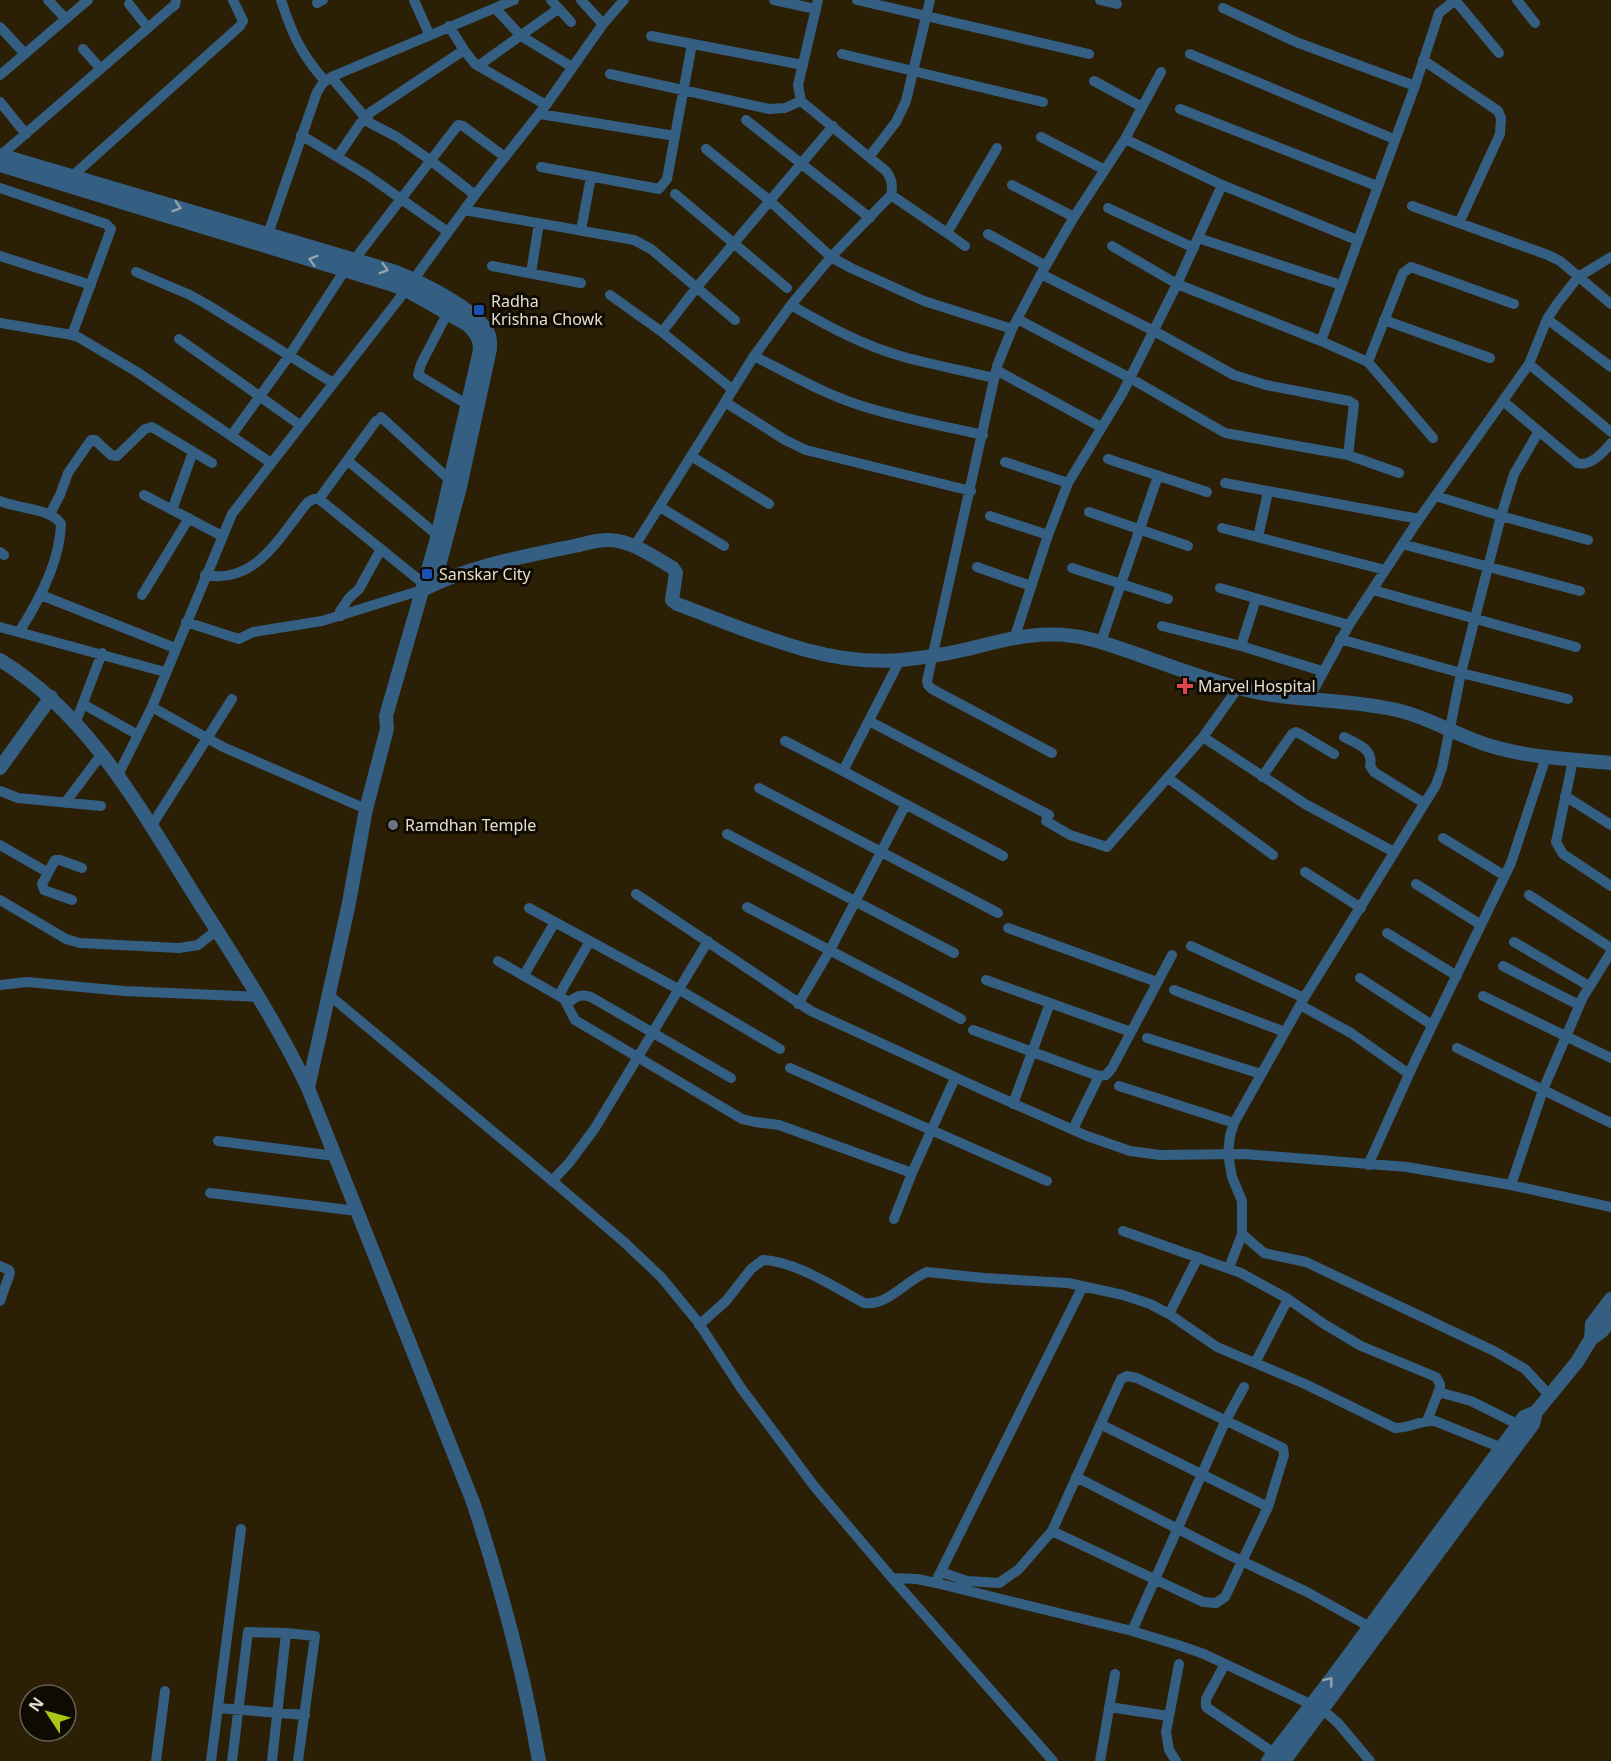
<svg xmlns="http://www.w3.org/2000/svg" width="1611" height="1761" font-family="'Noto Sans',sans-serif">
<rect width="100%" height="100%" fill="#2b1f05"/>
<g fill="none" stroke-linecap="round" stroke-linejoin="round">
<!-- minor -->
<path stroke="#345e82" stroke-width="10" d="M48 0 66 19
M281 0C292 34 301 54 325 81
M414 0 429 34
M551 0 571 22
M581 0 603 24
M774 0 816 9
M857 0 1089 54
M1100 0 1117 4
M1455 0 1499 53
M1517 0 1535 23
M317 3 323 0
M129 4 148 28
M495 8 521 36 572 67
M1223 8 1296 42 1415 86
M449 26 464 50 475 64 546 105
M0 27 25 54
M651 36 803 65
M83 49 101 69
M842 54 1043 102
M1190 54 1394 139
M1423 60 1498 111 1501 118 1500 134 1459 223
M478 66 558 9
M610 74 769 109 785 108 801 101
M0 75 88 0
M331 77 370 123 397 137 430 160 475 195
M1094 81 1142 107
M0 102 26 134
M1180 109 1377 186
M540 114 675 136
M746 120 870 218
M301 135 367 175 448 232
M1041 137 1105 170
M1125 139 1222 185 1357 240
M706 149 770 201 831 257 851 268 924 301 1012 329
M1 155 171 8 175 5 176 0
M338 156 359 125 371 112 464 50
M869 157 896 122 906 101 930 0
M541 167 659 189 667 179 692 44
M68 180 240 26 243 21 233 0
M1012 185 1074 217
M0 188 106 224 111 229 72 335
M675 194 787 288
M891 195 947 233 997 148
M1412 206 1548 255 1560 261 1611 304
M1108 208 1194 248
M464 210 634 240 651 249 735 320
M581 230 591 177
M947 233 965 246
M268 234 317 92 323 83 331 77 514 0
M988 234 1046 266
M1198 238 1341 285
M1112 246 1177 284 1321 341 1368 362 1433 438
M0 256 91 285
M354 260 458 125 463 126 505 157
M492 266 581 283
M136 272 190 295 208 305 333 383
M531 273 539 223
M1041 274 1154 331 1234 375 1266 385 1349 401 1354 404 1348 455
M610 295 662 332 733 390
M791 305C827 326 864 346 904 357 934 365 964 371 994 378
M448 312 421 364 418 375 468 405
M1017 319 1130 378 1225 433 1348 455 1399 473
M1547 319 1611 367
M1384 320 1490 358
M0 323 72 335 78 337 137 372 271 463
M662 332 697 287 833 126
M179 339 300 425
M1321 341 1415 86 1439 13 1455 0
M754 356C788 373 820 392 856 404 897 418 940 425 983 435
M1368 362 1403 273 1411 267 1514 304
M1529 364 1611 432
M996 370 1101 427
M725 402 785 440 806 450 971 491
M1504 402 1577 463C1590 467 1603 453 1611 443
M381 417 451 481
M1539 431 1514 474 1501 516 1461 673 1442 768 1436 785 1304 998 1234 1123 1230 1136 1228 1154 1232 1177 1242 1201V1234L1264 1253 1306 1262 1494 1351 1525 1369 1549 1395
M231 436 289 356 345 270
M691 456 769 504
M1108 459 1207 492
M348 461 442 539
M1005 462 1068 483
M1225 483 1419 519
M144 495 222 536
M1436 496 1501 516 1588 540
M319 499 376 421
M0 501C18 509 51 508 61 524 60 562 39 601 19 632
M660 507 724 546
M172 510 193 452
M1089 512 1188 546
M50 514 60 495 68 473 91 440H95L111 455 117 456 145 429 152 427 212 463
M990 516 1048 535
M1222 528 1385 570
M1258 537 1268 492
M1402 544 1580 591
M634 547 754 356 791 305 831 257 891 195C893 185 892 179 886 171L801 101 798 85 818 0
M0 552 4 555
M977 567 1031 586
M1072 568 1168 599
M205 575C257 585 280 535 308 502L314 499H319L424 584
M1220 588 1349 625
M1373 590 1576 647
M41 595 175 648
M142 595 189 518
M341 616 340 611 349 598 359 589 381 549
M186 622 239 639 253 632 322 621 422 590
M1162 626 1241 646 1256 599
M0 627 165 672
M1015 636 1048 535 1068 483 1122 394 1177 284 1222 185
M1340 639 1461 673 1568 699
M1101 642 1158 476
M1241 646 1322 671
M900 660 843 771 1003 856
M1308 700 1349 625 1419 519 1529 364 1547 319 1557 304 1578 277 1611 257
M83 704 138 735
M152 707 223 747 366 809
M869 721 1049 815
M75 724 102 653
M1203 737 1305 804 1394 852
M1344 737C1357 744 1374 749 1370 766L1374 772 1424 803
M785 741 843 771
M1052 753 932 689 928 685 927 681 997 366 1012 329 1041 274 1074 217 1125 139 1161 72
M1573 760 1556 842 1563 854 1611 886
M118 775 152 707 232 514 406 290 475 195 546 105 603 24 624 0
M1262 777 1292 734 1296 732 1302 735 1334 754
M1168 778 1273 855
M759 788 998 913
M0 791 18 798 101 806
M1565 796 1611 825
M65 803 101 755
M1046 821 1070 835 1107 847 1203 737 1238 688
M152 825 232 699
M727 834 954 953
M1443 838 1505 876
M0 845 47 872
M1305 872 1361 908
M1416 884 1481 925
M636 894 811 1011 983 1090 1087 1136 1130 1151 1160 1155 1244 1154 1407 1167 1511 1185 1611 1207
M1529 895 1611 948
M0 900 66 939 80 943 179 948 198 945 217 930
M72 900 44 890 42 884 55 860H60L82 868
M747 907 961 1019
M529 908 678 989 780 1049
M1008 928 1157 982
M1387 933 1457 976
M1514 942 1589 986
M1191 946 1304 998
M498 961 564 999 575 1020 742 1119 755 1122 779 1125 912 1173
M1503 966 1579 1005
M524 975 555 922
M1360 978 1432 1025
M986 980 1131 1032
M0 985 27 982 124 991 259 997
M1174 990 1285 1032
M329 995 556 1184 624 1242 661 1277 698 1322 741 1388 814 1486 892 1578 1053 1761
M559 995 590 941
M1483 996 1611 1058
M568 1003C575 997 581 993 591 997L731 1078
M798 1004 830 950 906 804
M1300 1005 1351 1033 1409 1074
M973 1030 1090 1073 1099 1076 1106 1075 1112 1068 1172 955
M1147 1038 1261 1074
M1457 1048 1611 1123
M790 1068 1047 1181
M1119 1086 1234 1123
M1013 1104 1050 1003
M1073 1129 1099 1076
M218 1141 335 1156
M1368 1165 1415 1061 1511 863 1546 757
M552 1181 569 1163 595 1128 708 941
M1511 1185 1543 1090 1583 997 1611 952
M210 1193 357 1211
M894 1219 912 1173 955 1078
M1123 1231 1241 1273 1288 1299 1324 1324 1361 1346 1436 1377 1440 1384V1388L1427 1421
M0 1266 9 1270 10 1273 0 1301
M1229 1268 1242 1234
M1169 1314 1198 1257
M699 1325 726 1301 751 1269 763 1260C795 1261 836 1288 864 1303 888 1306 905 1281 927 1272L984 1278 1068 1283 1123 1295 1150 1304 1169 1314 1217 1347 1305 1384 1395 1428C1409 1428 1421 1420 1435 1421L1502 1448
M1255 1363 1288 1299
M1438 1392 1471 1401 1519 1425
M1102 1425 1268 1507
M1076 1477 1227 1554 1307 1592 1370 1627
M941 1572 967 1581 999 1583 1018 1570 1052 1531 1121 1379 1127 1376 1137 1378 1283 1448 1284 1455 1268 1507 1225 1597 1216 1603 1203 1602 1052 1531
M938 1577 1083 1286
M892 1578 917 1579 936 1583 1132 1631 1178 1645 1204 1654 1323 1710 1338 1723 1370 1761
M1132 1631 1225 1422 1244 1387
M1225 1664 1206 1699V1707L1274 1753
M1109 1707 1169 1716
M218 1708 305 1715
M156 1761 165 1691
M211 1761 241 1529
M232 1761 248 1632 286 1633
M272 1761 286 1633 315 1636 298 1761
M1100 1761 1115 1674
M1176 1761 1169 1750 1166 1732 1179 1664"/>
<!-- tertiary -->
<path stroke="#345e82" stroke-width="14" d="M0 155 396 272C420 282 474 308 487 331 491 337 490 343 490 349L460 487 436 577
M0 165 390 284 406 290 468 325C476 333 480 339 480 350L436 542 386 716 387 729 366 809 348 908 308 1088
M422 590C467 567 520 557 569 547 582 545 596 539 610 540 632 541 654 557 673 568L676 573 672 600 677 604C748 630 824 667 901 660 923 658 946 654 968 649 1004 640 1034 631 1073 636 1092 638 1110 645 1128 651 1165 664 1201 678 1239 688 1289 702 1341 698 1392 709 1427 716 1457 736 1491 746 1530 758 1571 759 1611 763
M0 660C89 714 141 810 195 896 235 959 276 1021 308 1088L473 1502C501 1587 524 1673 539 1761
M0 768 51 697
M1591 1339 1592 1324 1611 1299
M1268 1761 1335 1674 1524 1417 1536 1412
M1284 1761 1533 1424 1536 1412 1577 1362 1591 1339 1602 1331 1611 1319"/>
</g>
<!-- one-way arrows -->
<defs><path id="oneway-chevron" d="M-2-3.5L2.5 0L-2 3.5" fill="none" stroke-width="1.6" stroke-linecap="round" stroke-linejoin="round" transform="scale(1.5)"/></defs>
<g stroke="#95a4ac">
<use href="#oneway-chevron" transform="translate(177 207) rotate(17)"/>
<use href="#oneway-chevron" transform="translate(313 260) rotate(-163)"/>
<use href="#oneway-chevron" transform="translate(384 269) rotate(16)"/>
<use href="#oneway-chevron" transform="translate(1329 1681) rotate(-52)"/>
</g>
<!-- markers -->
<g fill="#1a4fb4" stroke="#0f0a02" stroke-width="2">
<rect x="473" y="304" width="12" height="12" rx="3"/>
<rect x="421" y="568" width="12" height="12" rx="3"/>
</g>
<path fill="#e0444e" stroke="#0f0a02" stroke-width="2" d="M1182 677h6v6h6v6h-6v6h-6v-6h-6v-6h6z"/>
<circle fill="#6b7280" stroke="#0f0a02" stroke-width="2" cx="393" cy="825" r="6"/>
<g text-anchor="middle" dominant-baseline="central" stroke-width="6" stroke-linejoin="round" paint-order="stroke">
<!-- poi labels -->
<g font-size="16" fill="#e5dece" stroke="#0f0a02" text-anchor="start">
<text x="491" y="301">Radha<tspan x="491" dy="18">Krishna Chowk</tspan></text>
<text x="439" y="574">Sanskar City</text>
<text x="1198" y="686">Marvel Hospital</text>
<text x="405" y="825">Ramdhan Temple</text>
</g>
</g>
<!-- north arrow -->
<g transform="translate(48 1713) rotate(306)"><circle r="28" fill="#0f0a02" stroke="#655f54" stroke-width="1.5"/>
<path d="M0-4.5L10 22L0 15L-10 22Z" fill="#aac718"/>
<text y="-9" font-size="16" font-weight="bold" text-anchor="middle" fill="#e5dece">N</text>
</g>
</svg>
